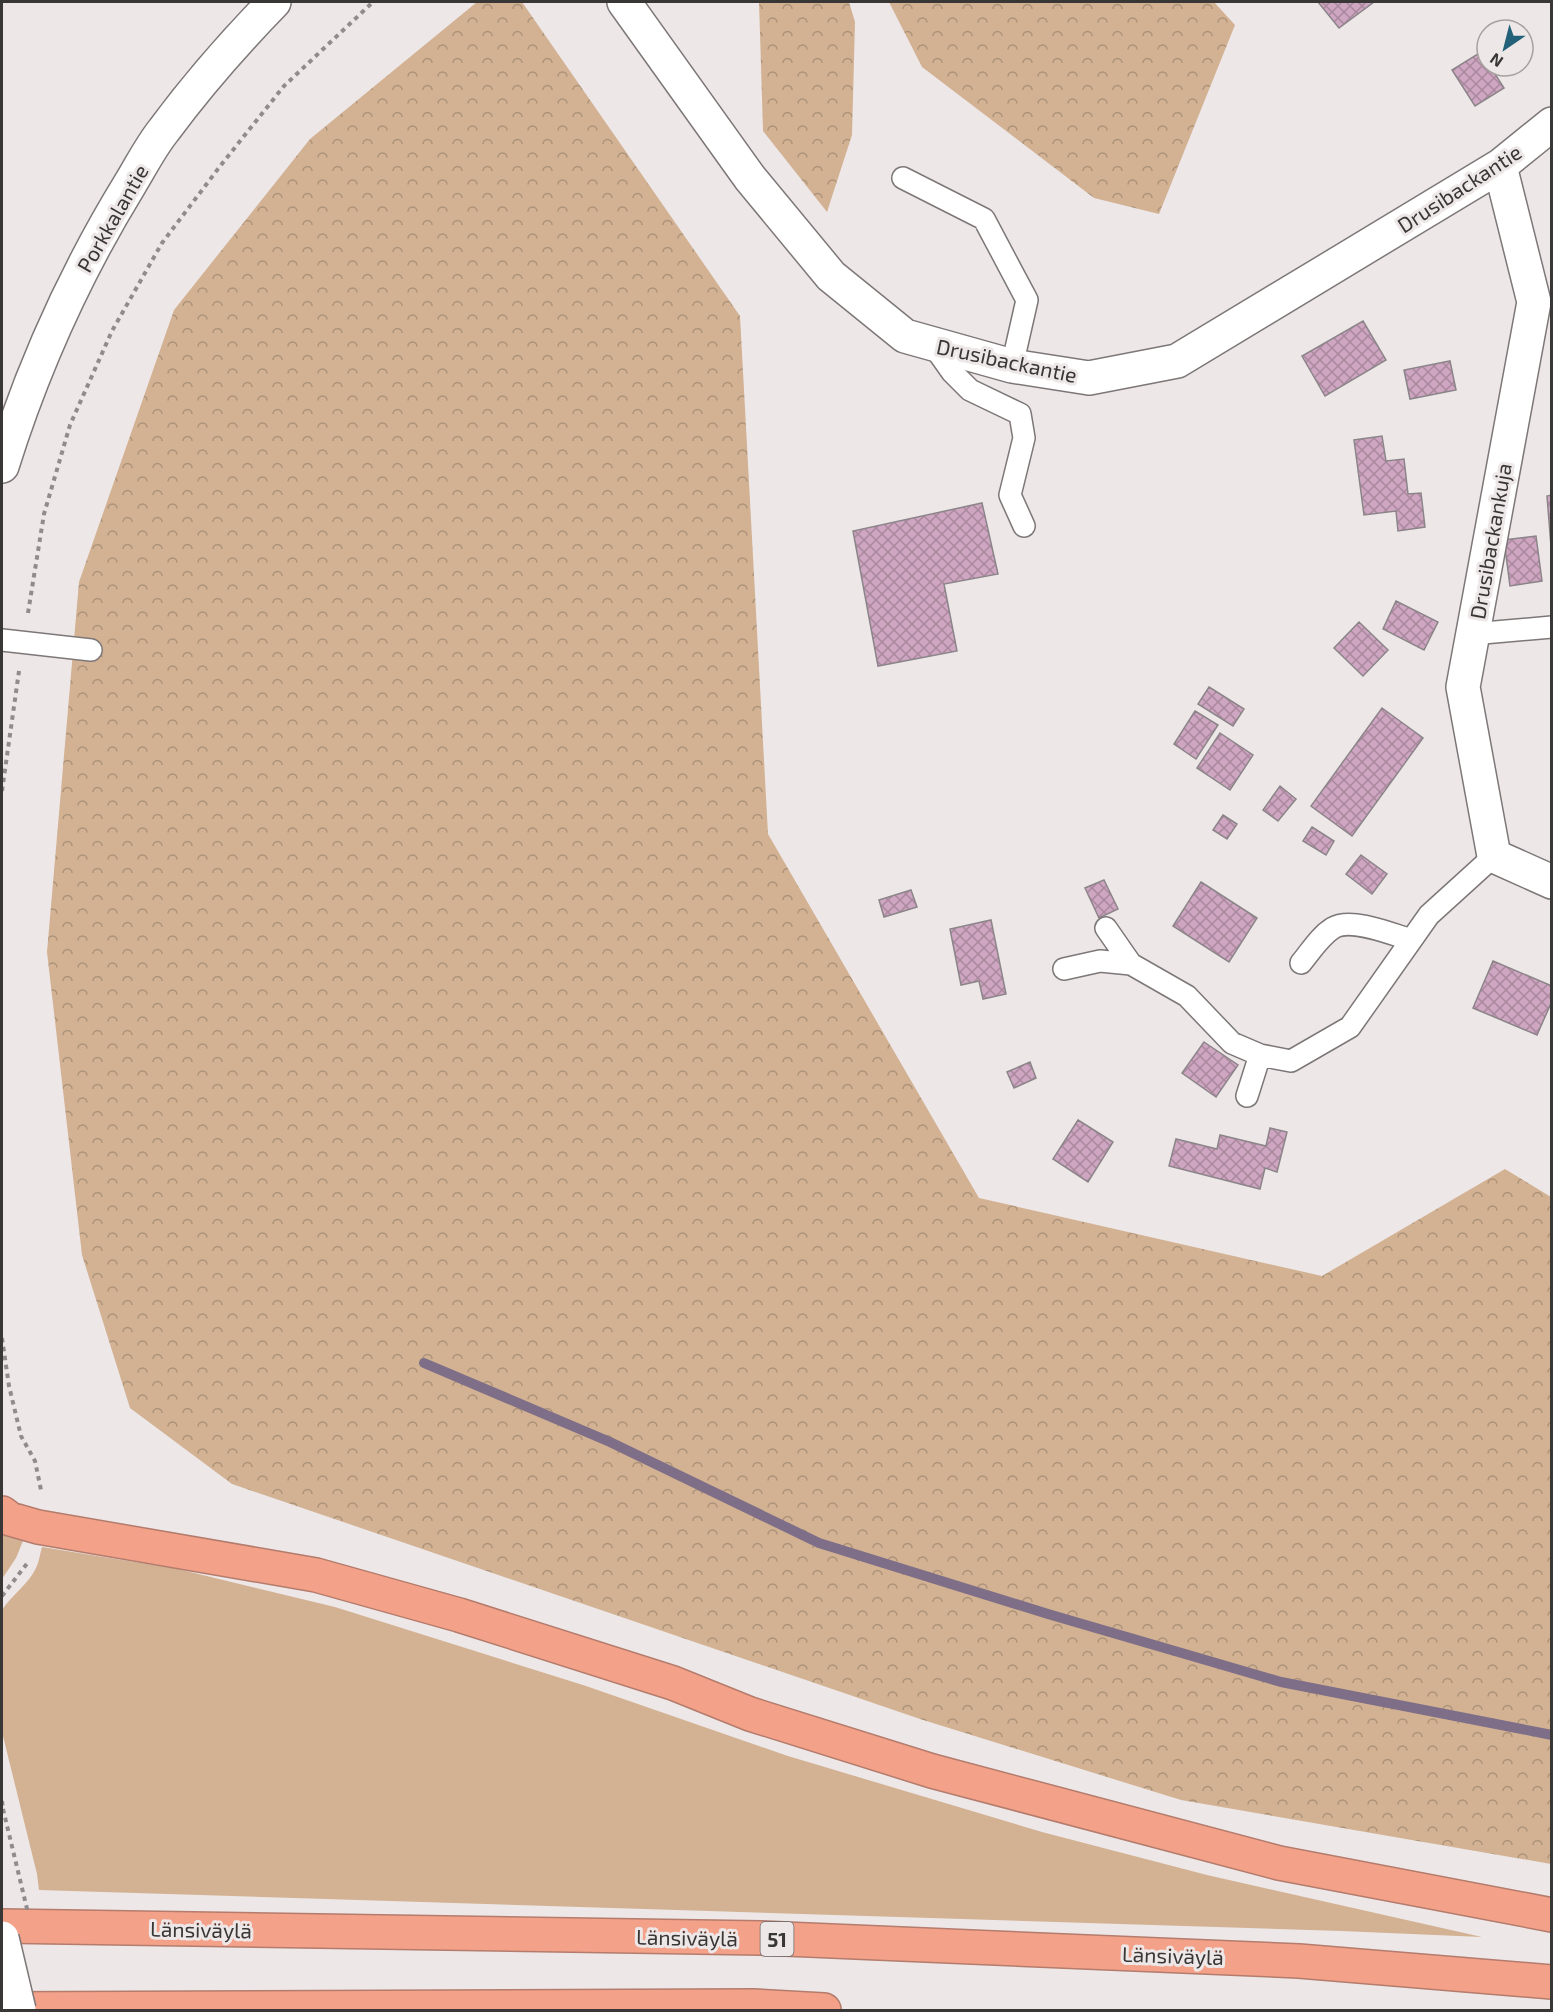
<svg xmlns="http://www.w3.org/2000/svg" width="1553" height="2012" font-family="'Exo 2',sans-serif">
<defs>
<pattern id="forest-crowns" width="20" height="18" patternUnits="userSpaceOnUse" patternTransform="scale(1.5)"><rect width="20" height="18" fill="#d2b293"/><path d="M2 6a3 3 0 1 1 6 0M12 15a3 3 0 1 1 6 0" fill="none" stroke="#ab9279"/></pattern>
<pattern id="building-cross-hatch" width="8" height="8" patternUnits="userSpaceOnUse" patternTransform="scale(1.5)"><rect width="8" height="8" fill="#cfa6c1"/><path d="M0 0l8 8M0 8l8-8" fill="none" stroke="#a9889e"/></pattern>
</defs>
<rect width="100%" height="100%" fill="#eee7e8"/>
<!-- grass -->
<path fill="#d2b293" d="M2 1535 23 1541 16 1558 2 1579Z
M42 1547 178 1569 335 1607 586 1686 788 1756 1042 1832 1207 1875 1482 1937 1341 1931 39 1890 37 1874 2 1732V1610C12 1595 27 1585 35 1570 39 1563 40 1554 42 1547Z"/>
<!-- forest -->
<path fill="url(#forest-crowns)" d="M477 2H522L740 316 768 834 979 1198 1322 1276 1505 1169 1551 1197V1864L1181 1800 920 1719 232 1484 130 1408 82 1255 47 952 79 582 174 310 310 139Z
M759 2H849L855 22 852 135 827 212 763 131Z
M889 2H1214L1235 25 1159 214 1094 198 922 67Z"/>
<g fill="none" stroke-linecap="round" stroke-linejoin="round">
<!-- stream -->
<path stroke="#7e6e88" stroke-width="10" d="M424 1363 610 1442 819 1543 1048 1614 1281 1682 1552 1735"/>
</g>
<!-- building -->
<path fill="url(#building-cross-hatch)" stroke="#8b8589" stroke-width="1.5" d="M1318 2H1374L1339 28Z
M1481 52 1487 62V66H1490L1504 88 1475 106 1452 70Z
M1363 321 1386 360 1325 396 1302 356Z
M1450 361 1456 390 1410 399 1404 370Z
M1382 436 1386 461 1404 459 1408 494 1421 493 1425 527 1398 531 1396 511 1364 515 1354 440Z
M1552 495V559L1547 496Z
M982 503 998 574 944 584 957 651 878 666 853 531Z
M1536 536 1542 581 1510 586 1504 540Z
M1396 601 1438 622 1424 650 1383 629Z
M1359 622 1388 650 1363 676 1334 648Z
M1209 687 1244 709 1233 726 1198 704Z
M1382 708 1423 738 1352 836 1311 806Z
M1195 711 1218 725 1196 759 1174 744Z
M1220 733 1253 755 1230 790 1197 768Z
M1280 786 1296 799 1278 821 1263 810Z
M1223 815 1237 824 1227 839 1213 830Z
M1312 827 1334 841 1326 855 1303 841Z
M1361 855 1387 874 1372 894 1346 874Z
M1104 880 1118 909 1099 918 1085 888Z
M1201 882 1257 918 1229 962 1173 926Z
M911 890 917 907 884 917 879 900Z
M991 920 1006 994 983 999 979 981 961 985 950 929Z
M1493 961 1552 986V1001L1537 1035 1473 1008Z
M1204 1042 1238 1065 1216 1097 1182 1073Z
M1030 1062 1036 1078 1014 1088 1007 1072Z
M1078 1120 1113 1142 1088 1182 1053 1159Z
M1270 1128 1287 1132 1277 1172 1265 1168 1260 1189 1169 1166 1176 1139 1217 1149 1220 1135 1266 1146Z"/>
<g fill="none" stroke-linecap="round" stroke-linejoin="round">
<!-- service casing -->
<g stroke="#7d7778" stroke-width="24">
<path id="service" d="M903 178 984 219 1027 300 1012 366
M933 345 952 372 970 390 1020 414 1024 438 1010 495 1024 526
M1472 634 1552 627
M2 640 91 650
M1106 928 1131 964
M1301 963C1311 951 1320 936 1333 928 1351 917 1392 934 1411 940
M1064 969 1100 961 1131 964 1187 996 1232 1043 1260 1055 1291 1061 1350 1027 1429 915 1494 856
M1247 1096 1260 1055"/>
</g>
<!-- minor casing -->
<g stroke="#7d7778" stroke-width="36">
<path id="minor" d="M624 2 750 178 831 276 905 336 1012 366 1089 378 1177 361 1500 166 1552 124
M1500 166 1534 302 1463 687 1494 856 1552 882"/>
</g>
<!-- tertiary casing -->
<g stroke="#7d7778" stroke-width="36">
<path id="tertiary" d="M2 466C33 367 76 272 130 184 141 166 151 146 164 130 198 84 235 42 274 2"/>
</g>
<!-- motorway casing -->
<g stroke="#b37c6c" stroke-width="36">
<path id="motorway" d="M2 1513 10 1519 38 1527 316 1575 459 1615 673 1683 750 1714 932 1771 1279 1863 1552 1915
M2 1926 761 1938 1299 1961 1552 1982
M2 2009 753 2006 824 2010"/>
</g>
<!-- path -->
<path stroke="#908b8c" stroke-width="4" stroke-dasharray="4.5 4.5" stroke-linecap="butt" d="M28 613 44 514 70 425 112 331 162 243 221 165 284 86 373 2
M2 791 19 671
M2 1338 9 1386 21 1436 35 1461 41 1490
M2 1596 29 1561
M2 1801 3 1809"/>
<!-- service -->
<use href="#service" stroke="#fff" stroke-width="21"/>
<!-- minor -->
<use href="#minor" stroke="#fff" stroke-width="33"/>
<!-- tertiary -->
<use href="#tertiary" stroke="#fff" stroke-width="33"/>
<!-- motorway -->
<use href="#motorway" stroke="#f4a189" stroke-width="33"/>
<!-- tertiary-bridge casing -->
<g stroke="#7d7778" stroke-width="36" stroke-linecap="butt">
<path id="tertiary-bridge" d="M2 1938 19 2010"/>
</g>
<!-- path-bridge -->
<path stroke="#908b8c" stroke-width="4" stroke-dasharray="4.5 4.5" stroke-linecap="butt" d="M3 1809 28 1913"/>
<!-- tertiary-bridge -->
<use href="#tertiary-bridge" stroke="#fff" stroke-width="33"/>
</g>
<g text-anchor="middle" dominant-baseline="central" stroke-width="6" stroke-linejoin="round" paint-order="stroke">
<!-- shield labels -->
<rect fill="#eee7e8" stroke="#6f6b6b" stroke-width="1.5" x="760.5" y="1922" width="33" height="34" rx="4.5"/>
<g font-size="20" font-weight="bold" fill="#393636">
<text x="777" y="1939">51</text>
</g>
<!-- street labels -->
<g font-size="21" fill="#393636" stroke="#eee7e8">
<text transform="translate(1459 188) rotate(-33)">Drusibackantie</text>
<text transform="translate(112 218) rotate(-60)">Porkkalantie</text>
<text transform="translate(1007 360) rotate(12)">Drusibackantie</text>
<text transform="translate(1490 541) rotate(-80)">Drusibackankuja</text>
<text transform="translate(201 1929) rotate(1)">Länsiväylä</text>
<text transform="translate(687 1937) rotate(1)">Länsiväylä</text>
<text transform="translate(1173 1955) rotate(2)">Länsiväylä</text>
</g>
</g>
<!-- border -->
<rect width="1553" height="2012" fill="none" stroke="#393636" stroke-width="6"/>
<!-- north arrow -->
<g transform="translate(1505 48) rotate(215)"><circle r="28" fill="#eee7e8" stroke="#a6a0a1" stroke-width="1.5"/>
<path d="M0-4.5L10 22L0 15L-10 22Z" fill="#226177"/>
<text y="-9" font-size="16" font-weight="bold" text-anchor="middle" fill="#393636">N</text>
</g>
</svg>
